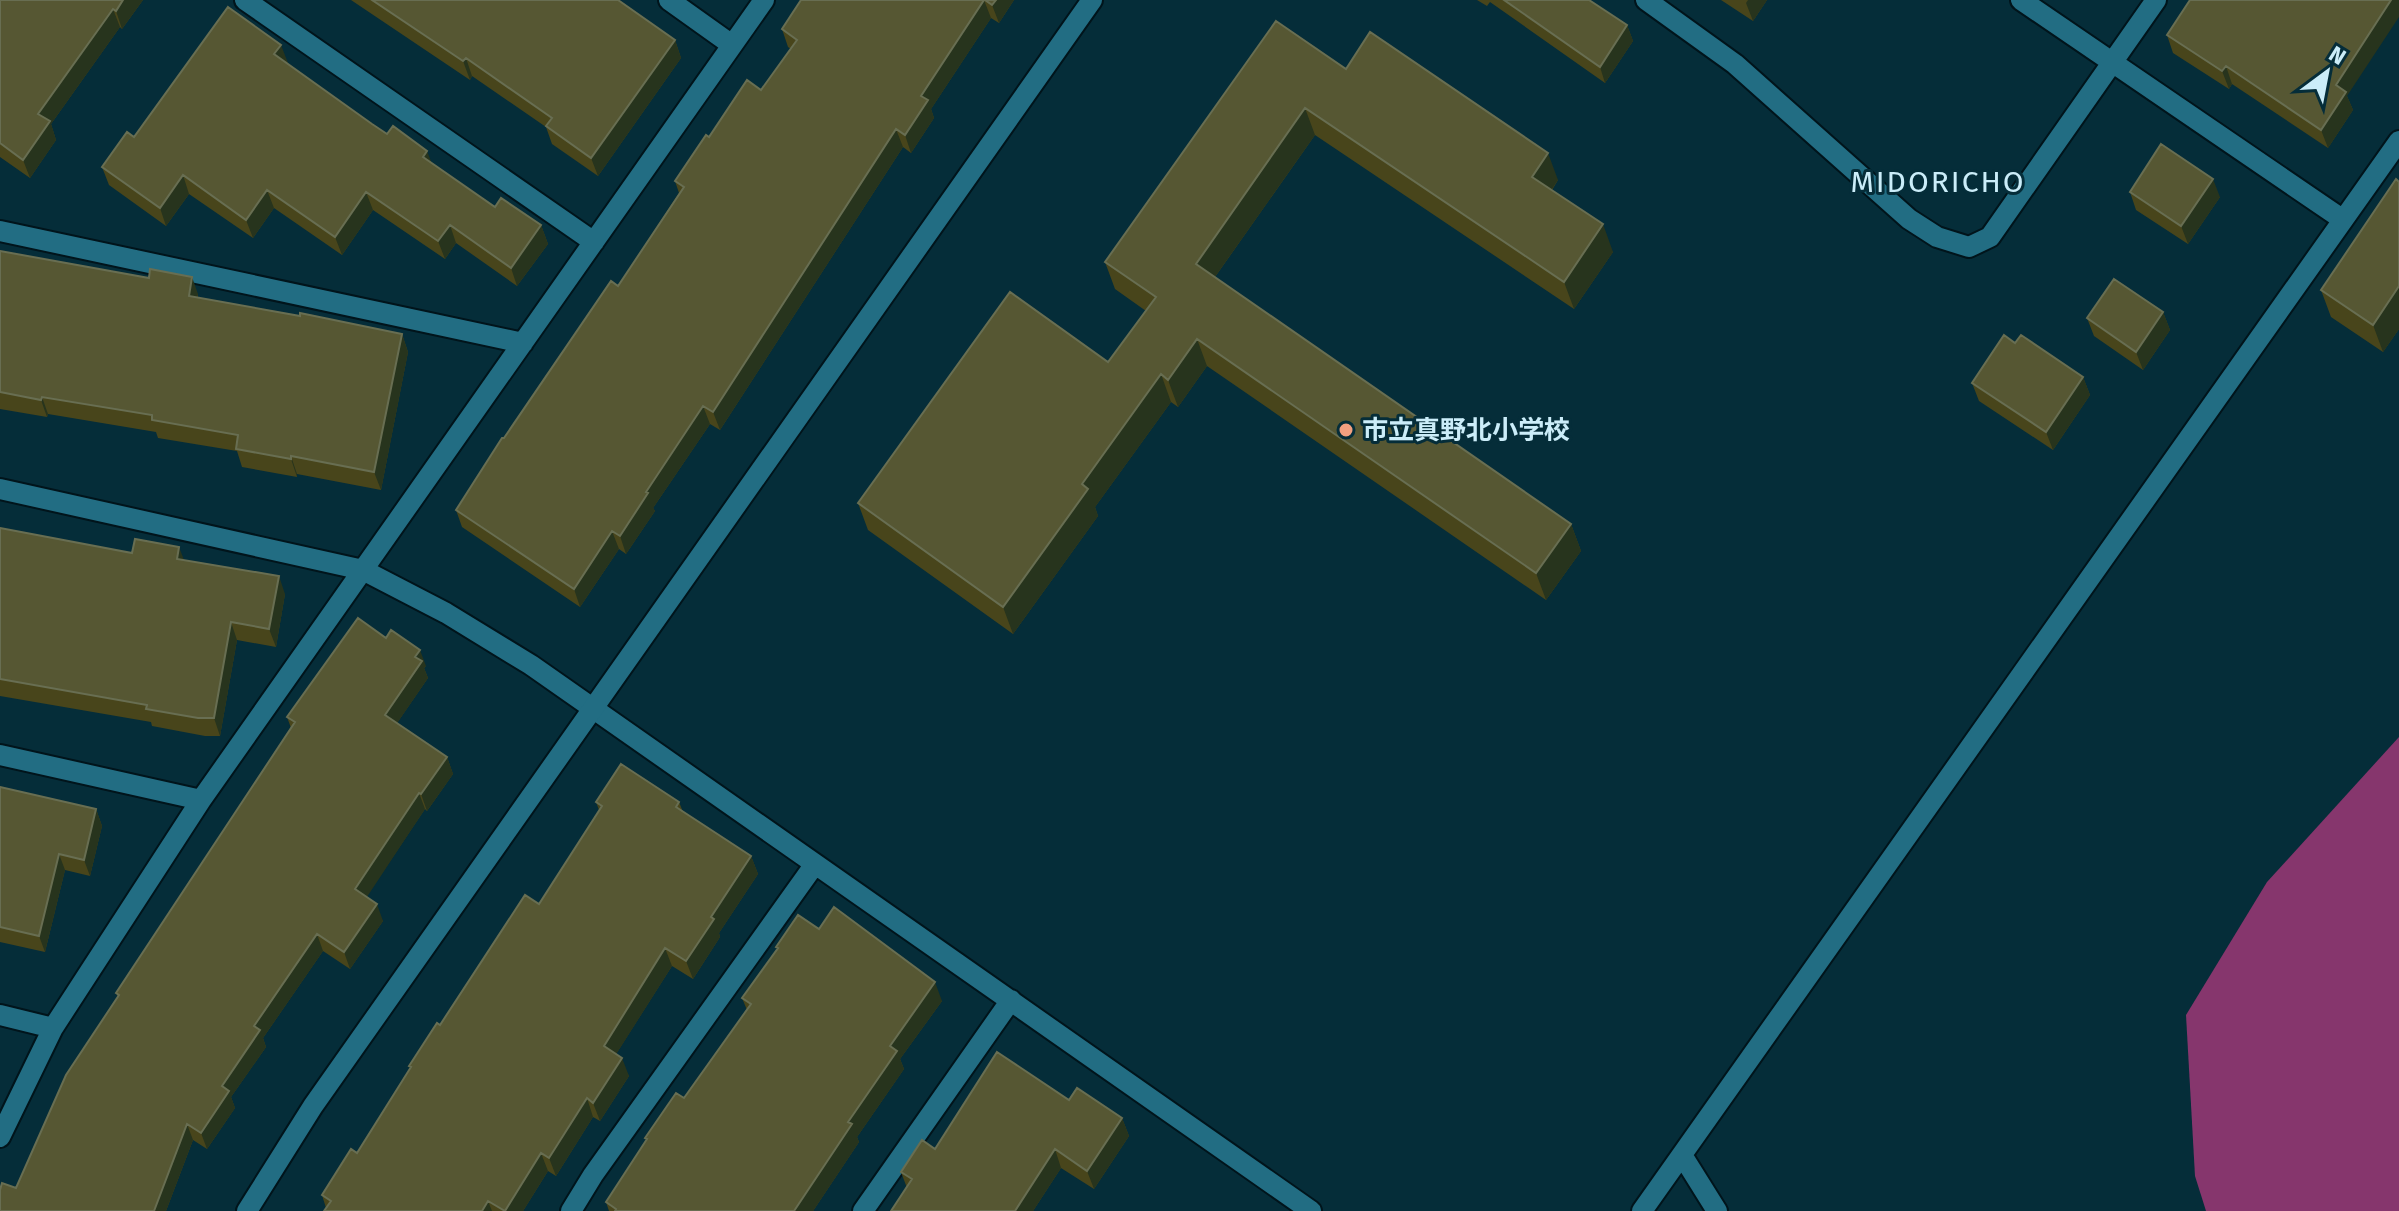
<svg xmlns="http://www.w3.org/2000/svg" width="2399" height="1211" font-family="'Fira Sans','Noto Sans JP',sans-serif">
<rect width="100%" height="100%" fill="#052d39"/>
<!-- forest -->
<path fill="#86366d" d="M2399 737V1211H2206L2195 1176 2186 1015 2267 882Z"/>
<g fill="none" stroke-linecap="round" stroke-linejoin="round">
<!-- minor casing -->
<g stroke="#01141b" stroke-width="24">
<path id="minor" d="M245 0 594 242
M669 0 732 45
M1646 0 1735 64 1909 219 1937 237 1969 247 1990 237 2156 0
M2021 0 2342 219
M0 231 523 343
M0 489 363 570 446 613 531 665 1311 1211
M0 755 201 800
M0 1015 53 1028
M0 1137 53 1028 201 800 764 0
M1682 1155 1717 1211
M571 1211 593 1175 815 864
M863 1211 1011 1000
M1642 1211 2399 141"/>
</g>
<!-- tertiary casing -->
<g stroke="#01141b" stroke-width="24">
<path id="tertiary" d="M247 1211 313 1106 1092 0"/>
</g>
<!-- minor -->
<use href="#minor" stroke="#226d83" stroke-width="20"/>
<!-- tertiary -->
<use href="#tertiary" stroke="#226d83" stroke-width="20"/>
</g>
<!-- wall -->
<path fill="#48451b" d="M0 0H143L122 29 120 27 51 124 56 140 30 178 0 157Z
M351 0H619L675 40 681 58 598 176 552 144 546 127 472 76 470 80Z
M801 0H1014L999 23 991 18 931 109 934 118 911 153 903 147 720 430 710 424 653 508 655 511 626 554 619 549 580 607 462 527 456 510 504 438 618 286 679 193 675 181 709 137 761 90 791 49 788 47 782 29Z
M1477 0H1589L1627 25 1633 41 1605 83 1490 2 1487 6Z
M1721 0H1767L1753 21Z
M2167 35 2347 96 2353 110 2328 148 2232 84 2229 89 2173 53Z
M287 63 372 124 432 163 495 207 541 225 548 244 517 286 456 243 445 259 373 210 342 255 274 208 253 238 189 194 166 226 109 185 102 167 134 137 288 63Z
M1346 69 1558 180 1552 190 1613 252 1574 309 1315 135 1215 277 1571 524 1581 551 1546 600 1207 366 1178 407 1171 402 1095 507 1098 516 1013 634 868 530 858 503 1108 362 1146 311 1115 289 1105 262Z
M2399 182V329L2383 352 2331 317 2321 290Z
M2130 192 2220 197 2188 244 2136 210Z
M0 251 198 294V298L402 334 408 352 381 490 297 474V477L242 467 237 451 158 438 156 432 48 414 47 417 0 409Z
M2163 312 2170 330 2143 370 2094 336 2087 318Z
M2015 343 2083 377 2090 395 2053 450 1979 401 1972 383Z
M0 528 132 553 184 560 285 594 276 647 237 640 220 736H205L152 726 151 722 0 696Z
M426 666 424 668 428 678 397 723 447 757 453 774 427 811 425 809 366 897 383 921 350 969 323 951 263 1038 266 1047 231 1097 235 1108 207 1149 193 1140 166 1211H0L16 1188 118 997 116 993 291 728 287 717Z
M0 787 96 809 102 826 90 876 65 870 45 952 0 942Z
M596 802H679L683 812 751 856 758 874 719 933 720 937 693 979 672 966 616 1054 629 1076 600 1121 593 1117 556 1176 548 1171 523 1211H324L326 1208 322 1195 357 1153 410 1069 409 1066 440 1025 539 904 599 810Z
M819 929 942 1001 900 1059 904 1069 857 1137 859 1142 813 1211H609L606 1202 646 1141 645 1138 684 1098 747 1010 742 998 777 949 776 947Z
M1069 1100 1122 1118 1129 1136 1094 1189 1061 1168 1033 1211H891L907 1188 901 1172 935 1149Z"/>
<!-- shaded-wall -->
<path fill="#27341d" d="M123 0H143L122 29 116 11Z
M984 0 991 18 931 109 934 118 911 153 905 135 921 96Z
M996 0H1014L999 23 992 5Z
M1748 0H1767L1753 21 1746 3Z
M2391 0H2399V17L2347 96 2353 110 2328 148 2321 130 2336 85Z
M113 9 120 27 51 124 56 140 30 178 23 160 38 114Z
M1627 25 1633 41 1605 83 1600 67Z
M675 40 681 58 598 176 591 158Z
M281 45 288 63 281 72 274 54Z
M466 58 472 76 470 80 463 61Z
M2226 66 2232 84 2229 89 2222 71Z
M1305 108 1315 135 1205 291 1196 264Z
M896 129 903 147 720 430 713 412Z
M427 151 434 169 423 157Z
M1548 153 1558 180 1542 204 1532 177Z
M183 175 189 194 166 226 160 208Z
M2213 179 2220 197 2188 244 2181 226Z
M267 190 274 208 253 238 246 220Z
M366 192 373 210 342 255 335 237Z
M1603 224 1613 252 1574 309 1564 282Z
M450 225 456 243 445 259 438 241Z
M541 225 548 244 517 286 511 268Z
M192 277 198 294 195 314 189 296Z
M2399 286V329L2383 352 2373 325Z
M2163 312 2170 330 2143 370 2136 352Z
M402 334 408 352 381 490 374 472Z
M1197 339 1207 366 1178 407 1168 380Z
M1161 374 1171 402 1095 507 1098 516 1013 634 1003 607 1082 484Z
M2083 377 2090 395 2053 450 2046 432Z
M42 397 48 414 47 417 41 400Z
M703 406 710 424 653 508 655 511 626 554 620 536 646 492Z
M291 456 297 474V477L291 459Z
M1571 524 1581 551 1546 600 1536 573Z
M612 531 619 549 580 607 574 589Z
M179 547 186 565 177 559Z
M279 576 285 594 276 647 269 629Z
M231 622 237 640 220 736 214 718Z
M420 650 426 666 424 668 428 678 391 732 385 715Z
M447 757 453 774 427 811 421 794Z
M419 793 425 809 361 906 355 889Z
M96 809 102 826 90 876 84 860Z
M59 854 65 870 45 952 39 936Z
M751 856 758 874 719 933 720 937 693 979 686 961 711 917Z
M377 904 383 921 350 969 344 952Z
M317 934 323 951 263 1038 266 1047 231 1097 235 1108 207 1149 201 1133 222 1086 254 1026Z
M665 948 672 966 610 1064 604 1046Z
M935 982 942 1001 900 1059 904 1069 857 1137 859 1142 813 1211H794L848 1122 890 1046Z
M622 1058 629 1076 600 1121 593 1103Z
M587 1098 593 1117 556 1176 549 1158Z
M1122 1118 1129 1136 1094 1189 1087 1171Z
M187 1124 193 1140 166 1211H154Z
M1055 1149 1061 1168 1033 1211H1015Z
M541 1153 548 1171 523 1211H505Z
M488 1201 492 1211H482Z"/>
<!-- building -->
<path fill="#565733" stroke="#686e52" stroke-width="2" d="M0 0H123L116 11 113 9 38 114 50 121 23 160 0 143Z
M372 0H618L675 40 591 158 546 126 552 118 466 58 463 61Z
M801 0H984L921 96 928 100 905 135 896 129 713 412 703 406 646 492 648 493 620 536 612 531 574 589 456 510 502 438H504L611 281 618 286 684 187 675 181 706 135 709 137 747 80 761 90 797 40 782 29Z
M985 0H996L992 5Z
M1504 0H1589L1627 25 1600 67Z
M2190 0H2391L2336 85 2346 92 2321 130 2226 66 2222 71 2167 35Z
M228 7 281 45 274 54 372 124 387 134 393 126 427 151 423 157 495 207 501 198 541 225 511 268 450 225 438 241 366 192 335 237 267 190 246 220 183 175 160 208 102 167 127 132 134 137Z
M1276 21 1346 69 1370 32 1548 153 1532 177 1603 224 1564 282 1305 108 1196 264 1571 524 1536 573 1197 339 1168 380 1161 374 1082 484 1088 489 1003 607 858 503 1010 292 1108 362 1156 297 1105 262Z
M2161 144 2213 179 2181 226 2130 192Z
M2396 179 2399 182V286L2373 325 2321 290Z
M0 251 149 278 150 269 192 277 189 296 300 316V313L402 334 374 472 291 456V459L236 449 238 435 152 420V415L42 397 41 400 0 392Z
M2114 279 2163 312 2136 352 2087 318Z
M2004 335 2015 343 2021 335 2083 377 2046 432 1972 383Z
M0 528 132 553 135 539 179 547 177 559 279 576 269 629 231 622 214 718H198L146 709 147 705 0 679Z
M358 618 386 638 391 630 420 650 415 657 422 661 385 715 447 757 421 794 419 793 355 889 377 904 344 952 317 934 254 1026 260 1030 222 1086 229 1091 201 1133 187 1124 154 1211H0V1190L2 1183 16 1188 66 1075 119 995 116 993 295 722 287 717Z
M621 764 679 802 676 807 751 856 711 917 714 919 686 961 665 948 604 1046 622 1058 593 1103 587 1098 549 1158 541 1153 505 1211 488 1201 482 1211H324L331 1201 322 1195 351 1149 357 1153 411 1067 409 1066 437 1023 440 1025 525 895 539 904 602 806 596 802Z
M0 787 96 809 84 860 59 854 39 936 0 927Z
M834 907 935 982 890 1046 897 1051 848 1122 852 1124 794 1211H615L616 1209 606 1202 647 1139 645 1138 676 1093 684 1098 751 1004 742 998 778 948 776 947 798 915 819 929Z
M997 1052 1069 1100 1077 1088 1122 1118 1087 1171 1055 1149 1015 1211H891L912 1179 901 1172 922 1140 935 1149Z"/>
<!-- markers -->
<circle fill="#f2a080" stroke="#052d39" stroke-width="3" cx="1346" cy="430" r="8"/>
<g text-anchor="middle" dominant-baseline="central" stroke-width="6" stroke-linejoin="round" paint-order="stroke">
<!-- poi labels -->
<g font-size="26" font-weight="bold" fill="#cbedf9" stroke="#052d39" text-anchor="start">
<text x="1362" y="430">市立真野北小学校</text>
</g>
<!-- quarter labels -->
<g font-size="30" letter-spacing="2" fill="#cbedf9" stroke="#052d39">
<text x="1938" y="182">MIDORICHO</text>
</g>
</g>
<!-- north arrow -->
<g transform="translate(2327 72) rotate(32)" stroke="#052d39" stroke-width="6" paint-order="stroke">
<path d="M0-6L14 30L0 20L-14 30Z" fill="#cbedf9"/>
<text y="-12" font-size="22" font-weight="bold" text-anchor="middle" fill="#cbedf9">N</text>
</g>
</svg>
